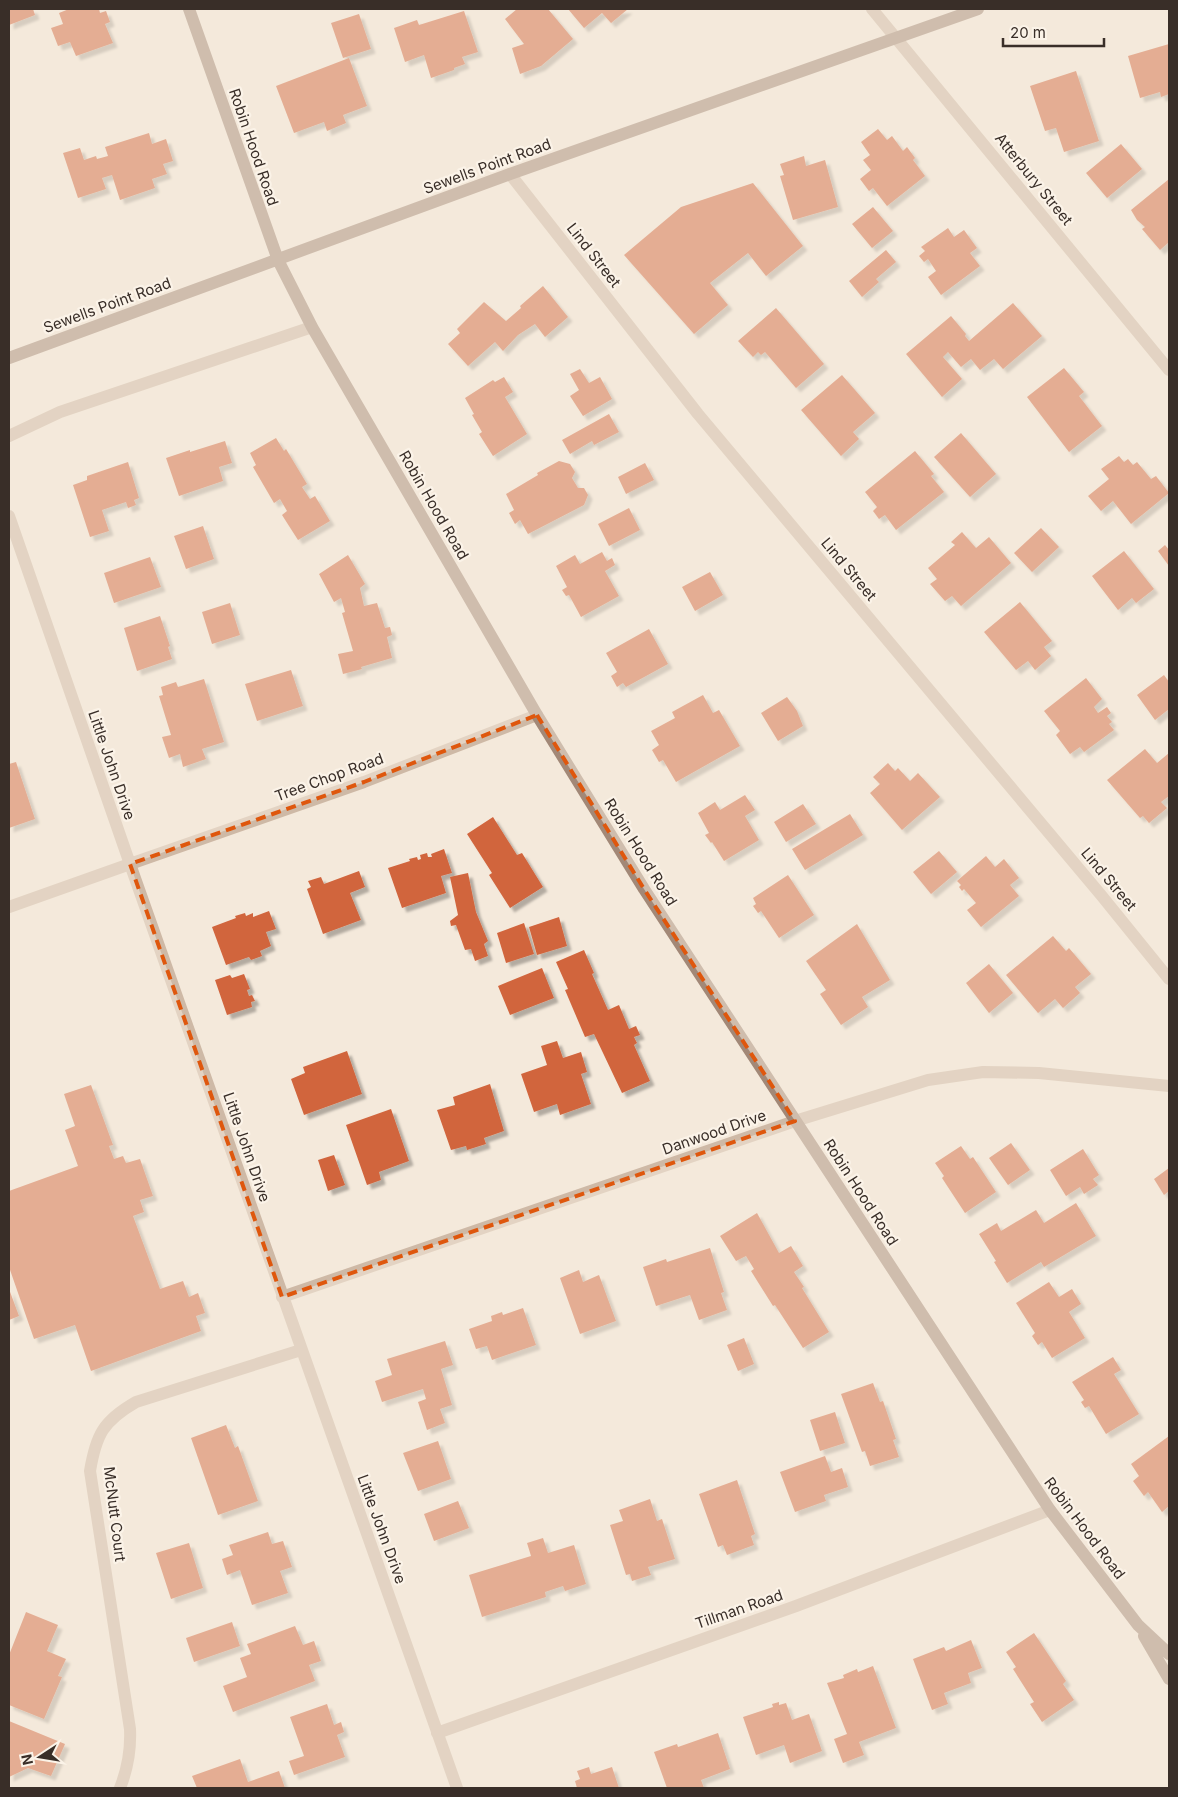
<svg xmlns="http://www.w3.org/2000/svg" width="1178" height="1797" font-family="Inter,sans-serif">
<defs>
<filter id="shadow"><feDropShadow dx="4.5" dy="4.5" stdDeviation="1" flood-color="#0004"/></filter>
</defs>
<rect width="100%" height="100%" fill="#f4e9db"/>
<!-- building -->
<path fill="#d1653d" filter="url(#shadow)" d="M9 9H33L35 15 9 25Z
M69 9H99L100 13 106 11 110 22 105 24 113 43 76 56 70 42 58 46 51 28 63 24 59 13Z
M517 9H548L573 39 541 66 520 74 512 48 524 44 505 19Z
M568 9H628L611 23 602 13 584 28Z
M464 11 478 52 462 57 465 64 454 68V70L431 78 424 55 405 62 394 28 417 20 419 25Z
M359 14 371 49 343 58 331 23Z
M1169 44V94L1161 97 1160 92 1140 98 1128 56Z
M349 58 367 106 343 115 346 123 327 131 324 122 294 133 276 86Z
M1076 71 1099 141 1064 152 1056 128 1045 131 1030 86Z
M878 129 887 140 892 136 903 151 907 147 915 158 913 160 925 176 887 206 873 188 869 191 860 179 871 170 863 160 870 155 861 142Z
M149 133 152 144 166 139 173 161 163 164 167 174 152 179 155 188 120 200 112 175 102 178 106 189 78 198 63 153 80 148 84 160 96 156 97 159 108 156 105 147Z
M1121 144 1142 169 1107 198 1086 173Z
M804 156 806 166 825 160 838 207 793 220 780 176 784 175 780 164Z
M1169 179V242L1160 250 1142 229 1145 227 1137 220 1131 210Z
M753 183 803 246 766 276 748 253 710 283 728 305 694 334 624 255 681 207Z
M873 207 893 231 872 248 852 224Z
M948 228 954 237 964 230 977 248 970 253 980 266 941 295 928 277 936 271 928 259 924 262 919 256 925 251 921 247Z
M886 250 896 262 876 279 879 282 862 297 849 281Z
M543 286 568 317 545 337 535 324 518 335 503 351 495 342 468 366 448 344 460 333 457 329 484 302 506 321 521 308 520 306Z
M1013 303 1042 336 1003 369 994 359 980 370 971 359 961 367 948 352 943 357 962 379 942 397 906 354 951 316 966 334 965 336 969 341Z
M776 308 824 364 796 388 765 352 761 355 758 352 753 357 738 341Z
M1064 368 1084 392 1079 396 1102 426 1069 452 1027 397Z
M580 369 589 383 600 377 612 399 583 416 570 396 579 390 570 374Z
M842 375 875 413 853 432 859 439 841 456 801 410Z
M504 377 513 392 505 397 527 434 493 456 479 434 482 432 472 415 474 414 465 398 493 380 495 382Z
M609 414 619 432 594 445 592 441 570 454 562 440Z
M961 433 996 474 970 497 934 457Z
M276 438 284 451 286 449 307 484 302 487 310 499 315 496 330 521 298 540 282 515 287 511 280 499 274 503 253 467 256 465 250 453Z
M225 441 232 463 219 467 223 481 179 496 166 458 190 450V452Z
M915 451 934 474 931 476 944 492 896 530 885 515 879 519 873 511 877 507 865 492Z
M1119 456 1124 462 1128 459 1133 465 1137 462 1151 479 1156 476 1169 493 1131 524 1113 501 1101 511 1088 496 1109 479 1101 469Z
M559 461 570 464 575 472 572 478 578 488H584L588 495 584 505 528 534 520 520 515 524 509 513 514 510 506 494 538 475 537 473Z
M128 462 139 498 134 500 136 505 128 508 126 502 102 510 109 531 90 537 73 485 87 480V476Z
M645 463 654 480 626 494 618 477Z
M629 508 640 530 609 546 598 524Z
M203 526 214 559 186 569 174 536Z
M1041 528 1059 547 1032 572 1014 553Z
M962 532 976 548 989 537 1011 563 961 606 952 596 945 601 930 584 937 579 928 568 955 545 951 542Z
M1165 545 1169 550V566L1158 551Z
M1124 551 1154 589 1136 603 1132 598 1118 610 1092 576Z
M602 552 607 561 612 558 615 565 605 571 619 596 581 617 569 595 566 596 562 590 567 587 556 566 575 555 580 564Z
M348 555 365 584 360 588 364 606 377 603 385 628 390 627 392 635 387 637 392 658 361 667 362 669 343 674 338 654 353 651 342 613 345 612 341 598 334 602 319 574Z
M150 557 161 587 114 603 104 573Z
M710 572 723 595 695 611 682 587Z
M1020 602 1052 641 1044 647 1051 656 1035 670 1028 661 1016 670 984 632Z
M230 603 240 635 212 644 202 612Z
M160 616 170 646 168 647 172 659 137 671 124 628Z
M649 629 668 664 626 687 623 683 617 687 611 676 617 672 606 653Z
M291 670 303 706 257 721 245 684Z
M1164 675 1169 682V709L1155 720 1137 695Z
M1086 678 1102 699 1094 707 1098 713 1107 707 1111 713 1107 716 1112 722 1109 724 1114 730 1084 752 1080 747 1070 754 1056 735 1060 731 1044 711Z
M204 679 224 742 202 749 206 759 183 767 180 754 169 758 162 737 171 735 159 696 163 695 161 687 176 682 178 687Z
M703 695 713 713 719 710 740 746 676 782 663 760 659 762 652 750 659 745 651 731 675 718 672 712Z
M787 697 797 711 803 726 778 741 761 713Z
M1145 749 1157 763 1169 753V796L1161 802 1167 808 1149 823 1143 816 1140 818 1107 780Z
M16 762 35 819 9 828V764Z
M888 763 895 771 898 768 910 781 918 773 940 797 902 830 870 793 880 784 873 777Z
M745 795 755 810 745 816 759 840 724 861 712 842 711 843 705 835 709 833 698 813 715 802 720 810Z
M803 804 816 824 786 842 774 822Z
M850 814 863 835 805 870 792 849Z
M493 817 517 855 522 853 543 887 510 908 489 875 492 873 467 834Z
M444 849 452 873 441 876 446 893 402 908 388 868 410 861 409 859 417 857 418 860 421 859 420 855 427 853 428 857H432L431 854Z
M939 851 957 872 931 894 913 872Z
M986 856 995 867 1004 859 1019 878 1010 885 1019 896 981 927 967 910 976 903 964 889 962 891 959 887 961 885 957 881Z
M359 871 365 887 350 893 361 920 323 934 307 889 311 887 308 881 321 877 324 884Z
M468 873 476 912 488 941 484 944 488 956 475 961 471 949 465 950 456 925 451 926 450 921 458 915 450 877Z
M788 875 814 915 779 938 761 911 758 913 753 906 756 904 753 898Z
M269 911 276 929 266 932 271 946 260 951 262 956 251 960 249 957 226 965 212 927 236 918 235 916 245 913 246 916 253 913V917Z
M559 917 567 946 537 955 529 927Z
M524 923 534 954 506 963 497 933Z
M857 924 890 980 862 997 868 1007 841 1025 820 994 826 990 806 961Z
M1053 936 1066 951 1069 948 1091 974 1075 987 1080 993 1063 1008 1055 999 1038 1013 1006 975Z
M584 950 594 973 592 974 608 1010 619 1005 629 1029 636 1026 640 1035 634 1037 637 1043 634 1045 650 1081 622 1093 594 1034 585 1037 565 990 568 989 556 962Z
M989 964 1013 993 989 1013 966 983Z
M542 968 554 998 510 1015 498 986Z
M244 974 250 989 247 990 249 996 252 995 255 1001 251 1002 252 1007 227 1015 215 980 230 975 232 978Z
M557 1041 563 1058 581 1052 587 1072 581 1074 591 1104 560 1115 557 1104 534 1112 521 1074 547 1065 541 1046Z
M347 1051 362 1094 304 1115 291 1079 305 1073 303 1067Z
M490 1084 504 1131 484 1138 486 1144 467 1150 466 1146 451 1150 437 1110 455 1105 453 1097Z
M91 1085 113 1145 109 1146 114 1159 123 1156 126 1163 140 1159 153 1196 140 1200 144 1212 133 1216 160 1289 183 1281 189 1297 198 1293 205 1313 196 1316 201 1331 91 1371 75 1325 34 1339 9 1267V1191L78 1166 65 1130 75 1126 64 1094Z
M391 1109 409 1161 379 1172 381 1180 367 1185 346 1125Z
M1011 1143 1030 1170 1008 1185 989 1158Z
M961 1146 970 1159 973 1157 996 1192 965 1213 942 1178 944 1176 935 1163Z
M1083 1149 1099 1175 1093 1179 1098 1185 1084 1194 1080 1187 1066 1196 1050 1170Z
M334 1155 345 1185 328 1191 318 1160Z
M1169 1168V1191L1164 1195 1154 1179Z
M1076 1203 1096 1236 1044 1267 1041 1262 1007 1283 994 1262 996 1261 979 1234 997 1223 1001 1231 1036 1210 1044 1223Z
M757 1213 779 1253 791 1246 803 1266 794 1272 804 1287 802 1288 829 1332 803 1348 775 1305 773 1306 751 1271 754 1269 746 1256 736 1261 720 1236Z
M710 1248 724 1292 721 1293 727 1310 699 1320 690 1295 656 1306 643 1267 666 1259 667 1262Z
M579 1270 583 1282 599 1275 616 1321 580 1334 560 1278Z
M1049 1282 1059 1297 1072 1289 1081 1304 1069 1312 1085 1338 1052 1358 1042 1342 1038 1345 1032 1336 1035 1333 1016 1303Z
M9 1289 19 1316 9 1320Z
M523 1308 536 1345 492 1360 487 1346 476 1349 469 1329 492 1321 491 1316 502 1312 503 1315Z
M744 1338 754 1364 738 1371 727 1345Z
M445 1341 453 1365 441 1369 452 1405 440 1409 445 1423 427 1430 418 1402 426 1399 423 1389 382 1402 375 1381 392 1375 387 1359Z
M1113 1357 1121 1370 1114 1374 1139 1414 1106 1434 1089 1406 1085 1408 1081 1402 1084 1400 1072 1382Z
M873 1383 880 1402 883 1401 896 1439 893 1440 899 1457 870 1466 865 1451 862 1452 841 1394Z
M835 1412 845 1443 820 1451 810 1420Z
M226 1425 235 1448 238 1446 258 1501 218 1515 191 1438Z
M1169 1436V1506L1162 1512 1148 1492 1144 1496 1133 1481 1139 1476 1131 1464Z
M438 1441 451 1479 418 1491 403 1453Z
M825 1456 831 1472 842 1468 848 1487 824 1495 826 1501 795 1512 780 1472Z
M737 1480 755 1534 751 1536 754 1545 727 1555 723 1545 718 1547 699 1494Z
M650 1499 657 1521 662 1519 675 1559 648 1567 651 1575 632 1581 630 1574 626 1575 610 1525 623 1521 619 1510Z
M458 1501 469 1528 434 1541 424 1514Z
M268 1532 272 1544 283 1541 292 1567 280 1571 288 1593 252 1605 240 1570 227 1575 222 1559 233 1555 229 1545Z
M543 1538 548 1553 574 1545 586 1584 565 1591 563 1586 545 1592 546 1597 482 1617 469 1575 531 1556 527 1543Z
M189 1543 203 1588 171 1599 156 1553Z
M26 1612 58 1625 47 1651 66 1659 58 1676 62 1677 44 1719 9 1705V1655Z
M232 1622 240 1646 194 1662 186 1638Z
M295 1626 303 1645 314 1641 321 1661 309 1665 315 1681 233 1712 223 1686 247 1677 240 1658 251 1654 247 1644Z
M1034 1633 1066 1681 1063 1684 1074 1700 1042 1722 1030 1704 1034 1702 1013 1669 1016 1667 1006 1652Z
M971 1640 982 1668 968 1673 971 1683 944 1693 948 1704 932 1710 913 1659 944 1647 946 1651Z
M873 1666 896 1728 859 1742 864 1755 843 1763 834 1739 847 1734 827 1683 844 1678 843 1675 857 1669 858 1672Z
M779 1702V1705L786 1703 792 1720 809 1714 822 1751 790 1763 784 1745 756 1755 743 1717 773 1707 772 1704Z
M327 1704 334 1725 341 1722 344 1732 337 1735 345 1757 294 1775 289 1761 304 1756 290 1717Z
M9 1721 65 1744 51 1776 28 1768 9 1777Z
M718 1733 730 1769 701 1780 704 1788H667L654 1752 677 1744 678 1747Z
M240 1759 248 1782 279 1771 285 1788H197L192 1776Z
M589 1767 591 1774 612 1767 619 1788H577L575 1781 580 1779 577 1771Z"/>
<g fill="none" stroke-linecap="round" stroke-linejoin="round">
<!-- lane -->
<path stroke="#ceb9a6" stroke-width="12" d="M9 436 60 412 312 327
M9 907 130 864"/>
<!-- street -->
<path stroke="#ceb9a6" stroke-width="12" d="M872 9 1169 370
M510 174 698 414 1101 895 1169 979
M9 516 130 864 457 1788
M130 864 364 782 537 715
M282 1297 795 1121 928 1080 983 1072 1039 1073 1169 1086
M437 1733 796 1606 1050 1510
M120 1788C128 1768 131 1750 130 1729L90 1471C96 1435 103 1421 136 1402L301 1350"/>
<!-- secondary -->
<path stroke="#a28877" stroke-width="12" d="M189 9 278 260 312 327 537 715 644 889 1050 1510 1138 1625 1169 1654
M9 358 510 174 978 9
M1144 1636 1169 1679"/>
</g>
<!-- marked area -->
<path d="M0 0H1178V1797H0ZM537 715 644 889 795 1121 282 1297 130 864 364 782Z" fill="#f4e9db" fill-opacity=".55" fill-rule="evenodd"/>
<path fill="none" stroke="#df570d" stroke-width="4" stroke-dasharray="10 6" stroke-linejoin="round" d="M537 715 644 889 795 1121 282 1297 130 864 364 782Z"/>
<g text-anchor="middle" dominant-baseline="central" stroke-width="4.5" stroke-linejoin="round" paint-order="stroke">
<!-- street labels -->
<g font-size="15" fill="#392e28" stroke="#fbf3e8">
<text transform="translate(254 147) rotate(71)">Robin Hood Road</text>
<text transform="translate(487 166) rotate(-20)">Sewells Point Road</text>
<text transform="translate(1034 179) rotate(51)">Atterbury Street</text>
<text transform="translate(594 255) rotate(52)">Lind Street</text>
<text transform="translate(107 305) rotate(-20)">Sewells Point Road</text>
<text transform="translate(434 505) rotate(60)">Robin Hood Road</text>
<text transform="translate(849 569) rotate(50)">Lind Street</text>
<text transform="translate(112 765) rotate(71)">Little John Drive</text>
<text transform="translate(329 777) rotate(-20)">Tree Chop Road</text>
<text transform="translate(641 852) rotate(58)">Robin Hood Road</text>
<text transform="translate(1109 879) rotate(50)">Lind Street</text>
<text transform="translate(714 1132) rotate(-19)">Danwood Drive</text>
<text transform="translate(247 1147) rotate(71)">Little John Drive</text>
<text transform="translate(861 1192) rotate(57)">Robin Hood Road</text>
<text transform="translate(115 1514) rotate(83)">McNutt Court</text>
<text transform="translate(1085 1528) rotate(53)">Robin Hood Road</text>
<text transform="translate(382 1529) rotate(70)">Little John Drive</text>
<text transform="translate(739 1609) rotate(-19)">Tillman Road</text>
</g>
</g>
<!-- border -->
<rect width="1178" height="1797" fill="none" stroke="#392e28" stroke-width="20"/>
<!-- north arrow -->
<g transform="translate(40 1757) rotate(258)" stroke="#fbf3e8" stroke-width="4" paint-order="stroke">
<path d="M0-4L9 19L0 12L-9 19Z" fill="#392e28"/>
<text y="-8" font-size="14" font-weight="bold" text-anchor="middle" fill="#392e28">N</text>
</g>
<!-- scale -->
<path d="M1003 38v8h101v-8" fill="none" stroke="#392e28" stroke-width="2.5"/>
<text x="1010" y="38" font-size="15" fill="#392e28" stroke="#fbf3e8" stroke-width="4" paint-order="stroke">20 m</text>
</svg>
